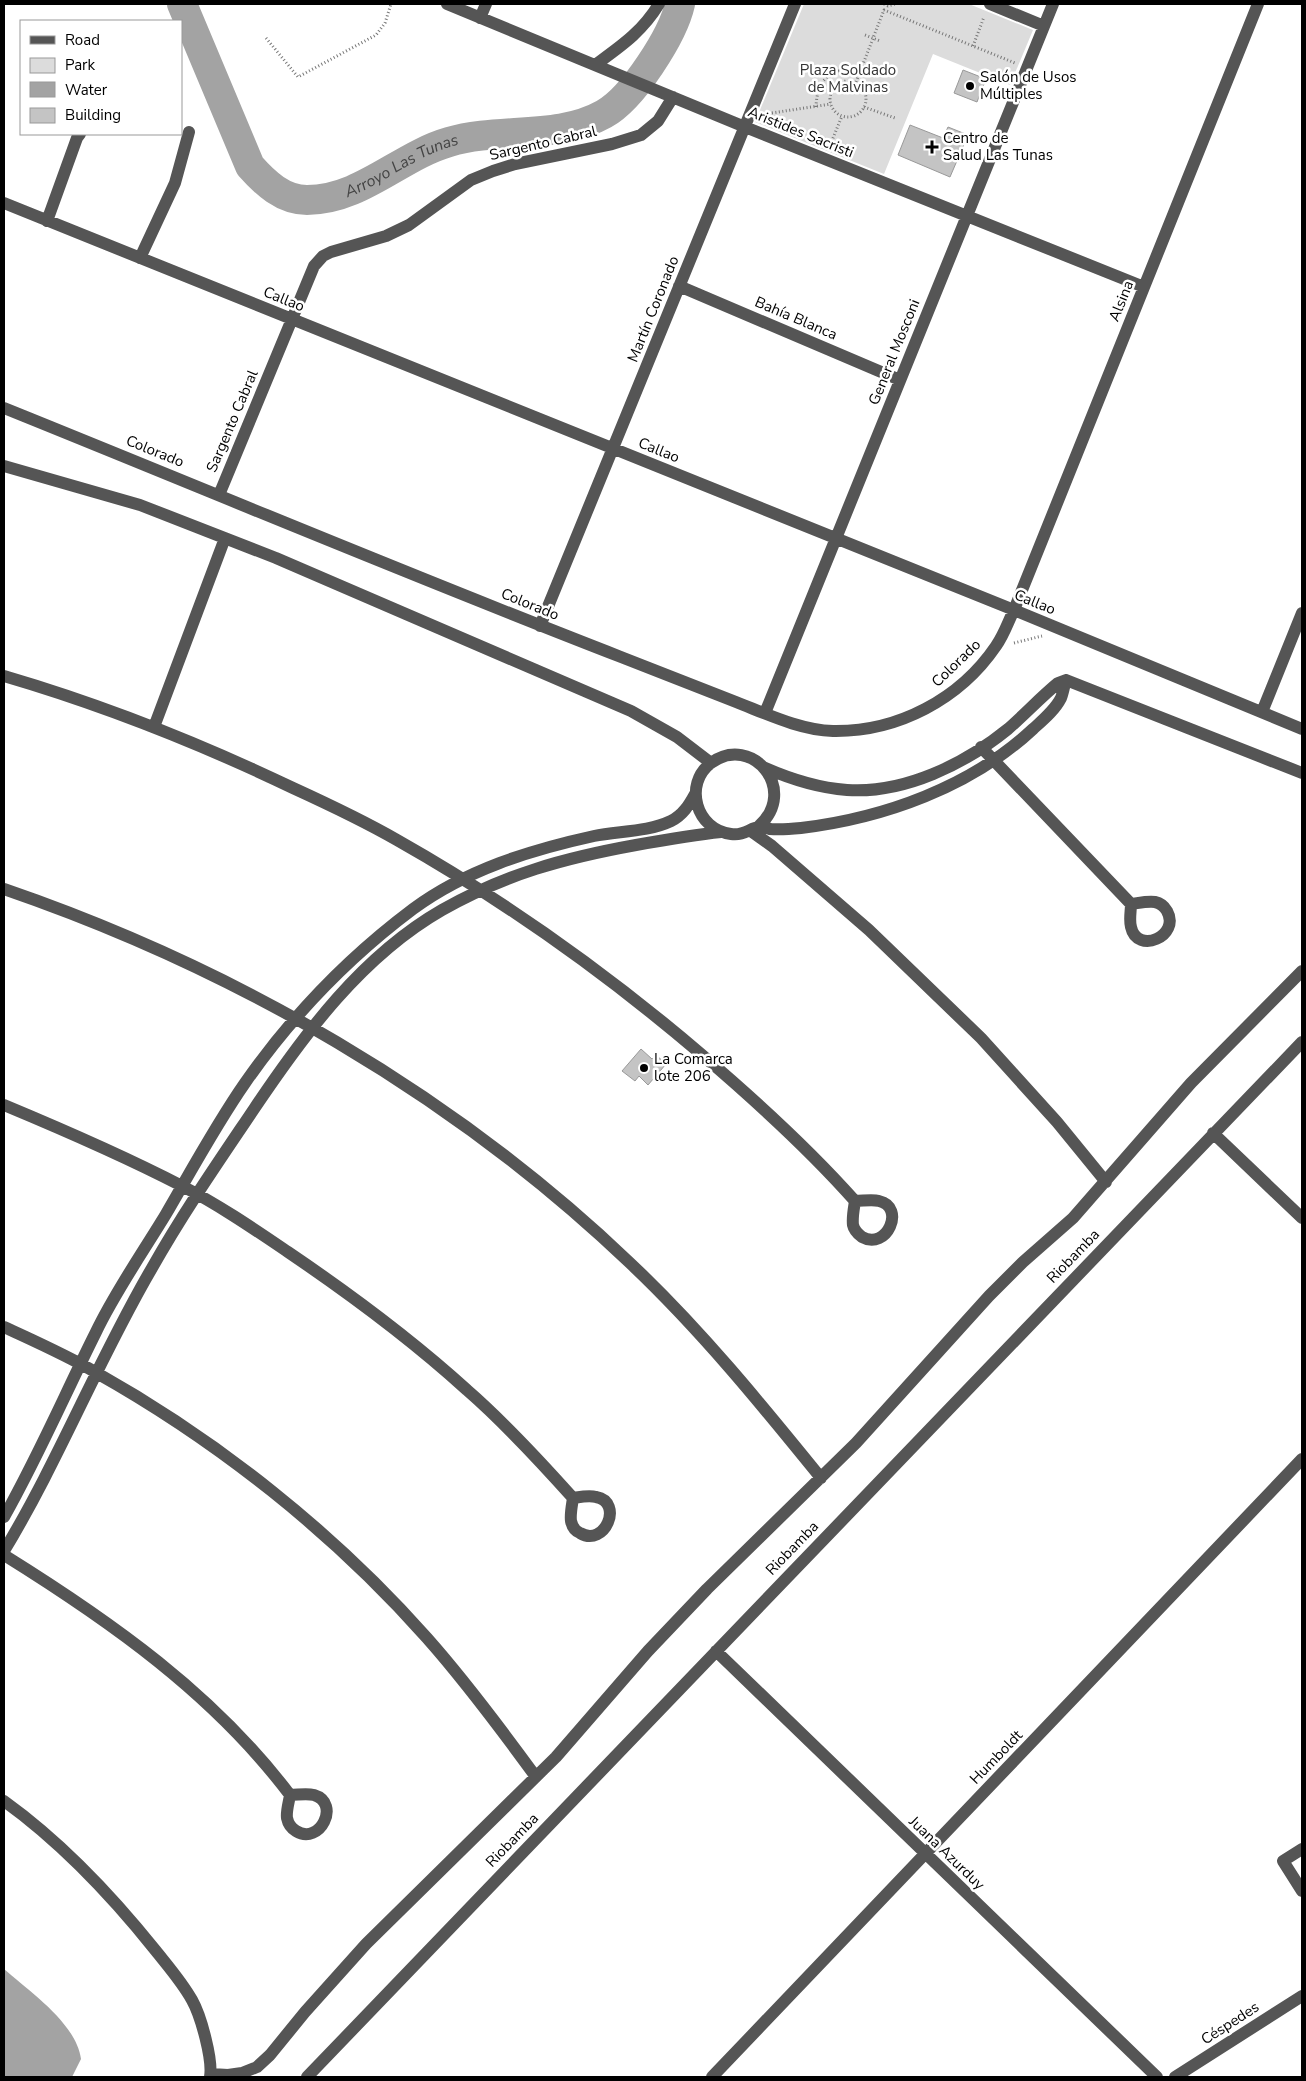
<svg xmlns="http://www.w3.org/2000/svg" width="1306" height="2081" font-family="'Nunito Sans',sans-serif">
<rect width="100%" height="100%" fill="#fff"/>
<!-- green -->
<path fill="#dcdcdc" d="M804 4H969L1033 30 1010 85 933 54 884 174 755 122Z"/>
<!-- water -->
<path fill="#a3a3a3" d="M4 1969C30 1992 76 2023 81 2059L72 2077H4Z"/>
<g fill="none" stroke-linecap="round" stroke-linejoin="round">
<!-- river -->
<path stroke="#a3a3a3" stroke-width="30" id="s1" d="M182 4 250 166C265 183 283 200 307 200 361 200 400 156 449 142 499 127 558 140 604 114 633 98 673 35 680 4"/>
</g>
<!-- building -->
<path fill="#c4c4c4" stroke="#999" d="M963 70 986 79 977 102 954 93Z
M910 125 943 138 948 127 968 135 950 177 898 155Z
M641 1049 652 1059 656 1055 666 1064 648 1085 639 1076 635 1081 622 1071Z"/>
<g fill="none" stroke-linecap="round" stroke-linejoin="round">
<!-- path -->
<path stroke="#777" stroke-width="3" stroke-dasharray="1 2.5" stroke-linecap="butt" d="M884 4 888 6 895 4
M865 35 880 41
M266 38 298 77 376 35 385 23 391 4
M973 46 984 17
M830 99a18 18 0 1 1 36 0a18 18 0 1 1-36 0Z
M856 82 884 10 1015 63
M816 107C817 77 833 67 861 69
M864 107 895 118
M765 114 831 104
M829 148 842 116
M1014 643 1042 636"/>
<!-- minor -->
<path stroke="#555" stroke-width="12" d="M447 4 745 127 1144 287
M990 4 1044 26
M480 18 486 4
M595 65C621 46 642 32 659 4
M4 203 1014 610 1302 729
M47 221 77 138 80 134
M140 258 175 183 189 132
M679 286 900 380
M4 408C210 491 414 577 621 657 659 672 698 687 736 702 767 714 800 730 833 731 898 732 960 699 996 646 1004 635 1008 622 1014 610L1258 4
M4 466 140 505 276 558 631 711 677 737 711 763
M219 495 314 266 323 256 331 252 386 236 409 225 471 180 493 171 515 164 612 144 641 135 658 121 673 97
M540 626 795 4
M4 676C103 705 199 743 293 788 328 804 364 821 397 840 505 901 606 973 701 1054 755 1100 808 1148 855 1201 854 1208 852 1217 853 1225 854 1230 858 1234 862 1237 887 1251 906 1207 879 1201 872 1199 863 1201 855 1201
M1262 712 1302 613
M765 713 1053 4
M154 727 225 538
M981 747 1131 904C1131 911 1129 920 1131 927 1137 955 1181 936 1167 911 1164 906 1160 903 1155 902 1147 901 1139 903 1131 904
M763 767C790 779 818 788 847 790 904 794 965 764 1008 729 1025 714 1041 697 1058 683L1066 680 1302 773
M759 826C799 790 752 733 711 763 683 784 696 830 731 834 744 836 750 828 759 827 763 826 767 828 770 829 780 830 791 829 801 828 884 818 971 787 1033 729 1043 720 1055 710 1061 698 1063 693 1064 686 1066 680
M751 831 772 846 869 930 981 1038 1057 1122 1106 1182
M4 889C234 968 453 1094 630 1263 700 1329 761 1404 821 1478
M4 1105C64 1130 124 1156 182 1186 219 1205 254 1229 288 1252 350 1294 412 1340 467 1390 505 1423 539 1460 573 1498 572 1505 570 1514 571 1521 572 1526 575 1531 580 1533 605 1548 624 1502 596 1497 589 1495 580 1497 573 1498
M1213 1133 1302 1218
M4 1327C34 1341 66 1355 95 1372 218 1441 333 1532 427 1638 466 1682 501 1729 536 1777
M4 1517C38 1457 65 1394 96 1332 115 1292 143 1252 166 1214 191 1171 217 1123 245 1083 291 1017 349 957 413 909 466 870 530 850 594 836 618 831 648 832 671 821 683 815 689 805 695 794
M4 1551C59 1460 98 1360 152 1268 183 1213 219 1161 254 1109 305 1033 362 956 442 910 506 874 564 858 636 845 664 840 692 835 721 832
M4 1555C110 1621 214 1694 290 1795 289 1802 286 1811 287 1818 288 1823 291 1828 296 1831 320 1846 341 1803 314 1795 306 1793 298 1795 290 1795
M716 1651 1157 2077
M4 1801C61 1842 112 1896 156 1951 168 1966 182 1982 192 2000 201 2016 213 2060 210 2077
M1302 1849 1283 1861 1302 1891
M211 2074 228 2075 242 2073 257 2067 270 2055 305 2012 366 1944 556 1757 648 1651 707 1589 856 1443 989 1296 1023 1262 1073 1218 1191 1083 1302 971
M307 2077 1302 1042
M712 2077 1302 1459
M1175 2077 1302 1996"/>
</g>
<!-- markers -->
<g fill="#000" stroke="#fff" stroke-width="2">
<circle cx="970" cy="86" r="5"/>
<path d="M929.5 139.5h5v5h5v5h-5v5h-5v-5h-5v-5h5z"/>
<circle cx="644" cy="1068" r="5"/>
</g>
<g text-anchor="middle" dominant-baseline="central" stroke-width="5" stroke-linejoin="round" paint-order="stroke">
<!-- park labels -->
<g font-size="15" fill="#333" stroke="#fff">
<text x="848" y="70">Plaza Soldado<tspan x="848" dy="17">de Malvinas</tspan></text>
</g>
<!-- poi labels -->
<g font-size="15" fill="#000" stroke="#fff" text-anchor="start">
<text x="980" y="77">Salón de Usos<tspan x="980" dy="17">Múltiples</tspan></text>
<text x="943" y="138">Centro de<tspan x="943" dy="17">Salud Las Tunas</tspan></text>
<text x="654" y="1059">La Comarca<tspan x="654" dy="17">lote 206</tspan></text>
</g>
<!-- street labels -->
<g font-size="15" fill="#000" stroke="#fff">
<text transform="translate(801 132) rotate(22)">Aristides Sacristi</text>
<text transform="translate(543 143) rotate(-13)">Sargento Cabral</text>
<text transform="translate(284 299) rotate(22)">Callao</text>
<text transform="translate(1121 301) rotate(-68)">Alsina</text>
<text transform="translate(653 309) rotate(-68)">Martín Coronado</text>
<text transform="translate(796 318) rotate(23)">Bahía Blanca</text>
<text transform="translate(894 352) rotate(-68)">General Mosconi</text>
<text transform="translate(232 421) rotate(-67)">Sargento Cabral</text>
<text transform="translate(659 450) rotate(22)">Callao</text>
<text transform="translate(155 451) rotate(22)">Colorado</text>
<text transform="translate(1035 602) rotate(22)">Callao</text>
<text transform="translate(530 604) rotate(22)">Colorado</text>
<text transform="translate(956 663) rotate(-44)">Colorado</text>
<text transform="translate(1073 1256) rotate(-46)">Riobamba</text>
<text transform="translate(792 1548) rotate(-46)">Riobamba</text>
<text transform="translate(996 1757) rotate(-46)">Humboldt</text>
<text transform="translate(512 1840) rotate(-46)">Riobamba</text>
<text transform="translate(947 1853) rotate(44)">Juana Azurduy</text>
<text transform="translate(1230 2023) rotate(-33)">Céspedes</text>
</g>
<!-- water labels -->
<g font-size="16" font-style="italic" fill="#444" stroke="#fff">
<text stroke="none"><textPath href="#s1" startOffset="346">Arroyo Las Tunas</textPath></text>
</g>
</g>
<!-- border -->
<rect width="1306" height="2081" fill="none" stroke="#000000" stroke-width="10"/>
<!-- legend -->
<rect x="20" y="20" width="162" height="115" fill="#ffffff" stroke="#999999"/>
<rect x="30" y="36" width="25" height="8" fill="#555555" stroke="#999999"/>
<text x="65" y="45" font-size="15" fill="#000000">Road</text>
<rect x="30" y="58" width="25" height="15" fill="#dcdcdc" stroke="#999999"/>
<text x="65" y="70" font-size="15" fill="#000000">Park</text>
<rect x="30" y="82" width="25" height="15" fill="#a3a3a3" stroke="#999999"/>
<text x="65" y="95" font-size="15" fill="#000000">Water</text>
<rect x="30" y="108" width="25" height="15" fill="#c4c4c4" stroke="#999999"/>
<text x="65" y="120" font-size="15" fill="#000000">Building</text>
</svg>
